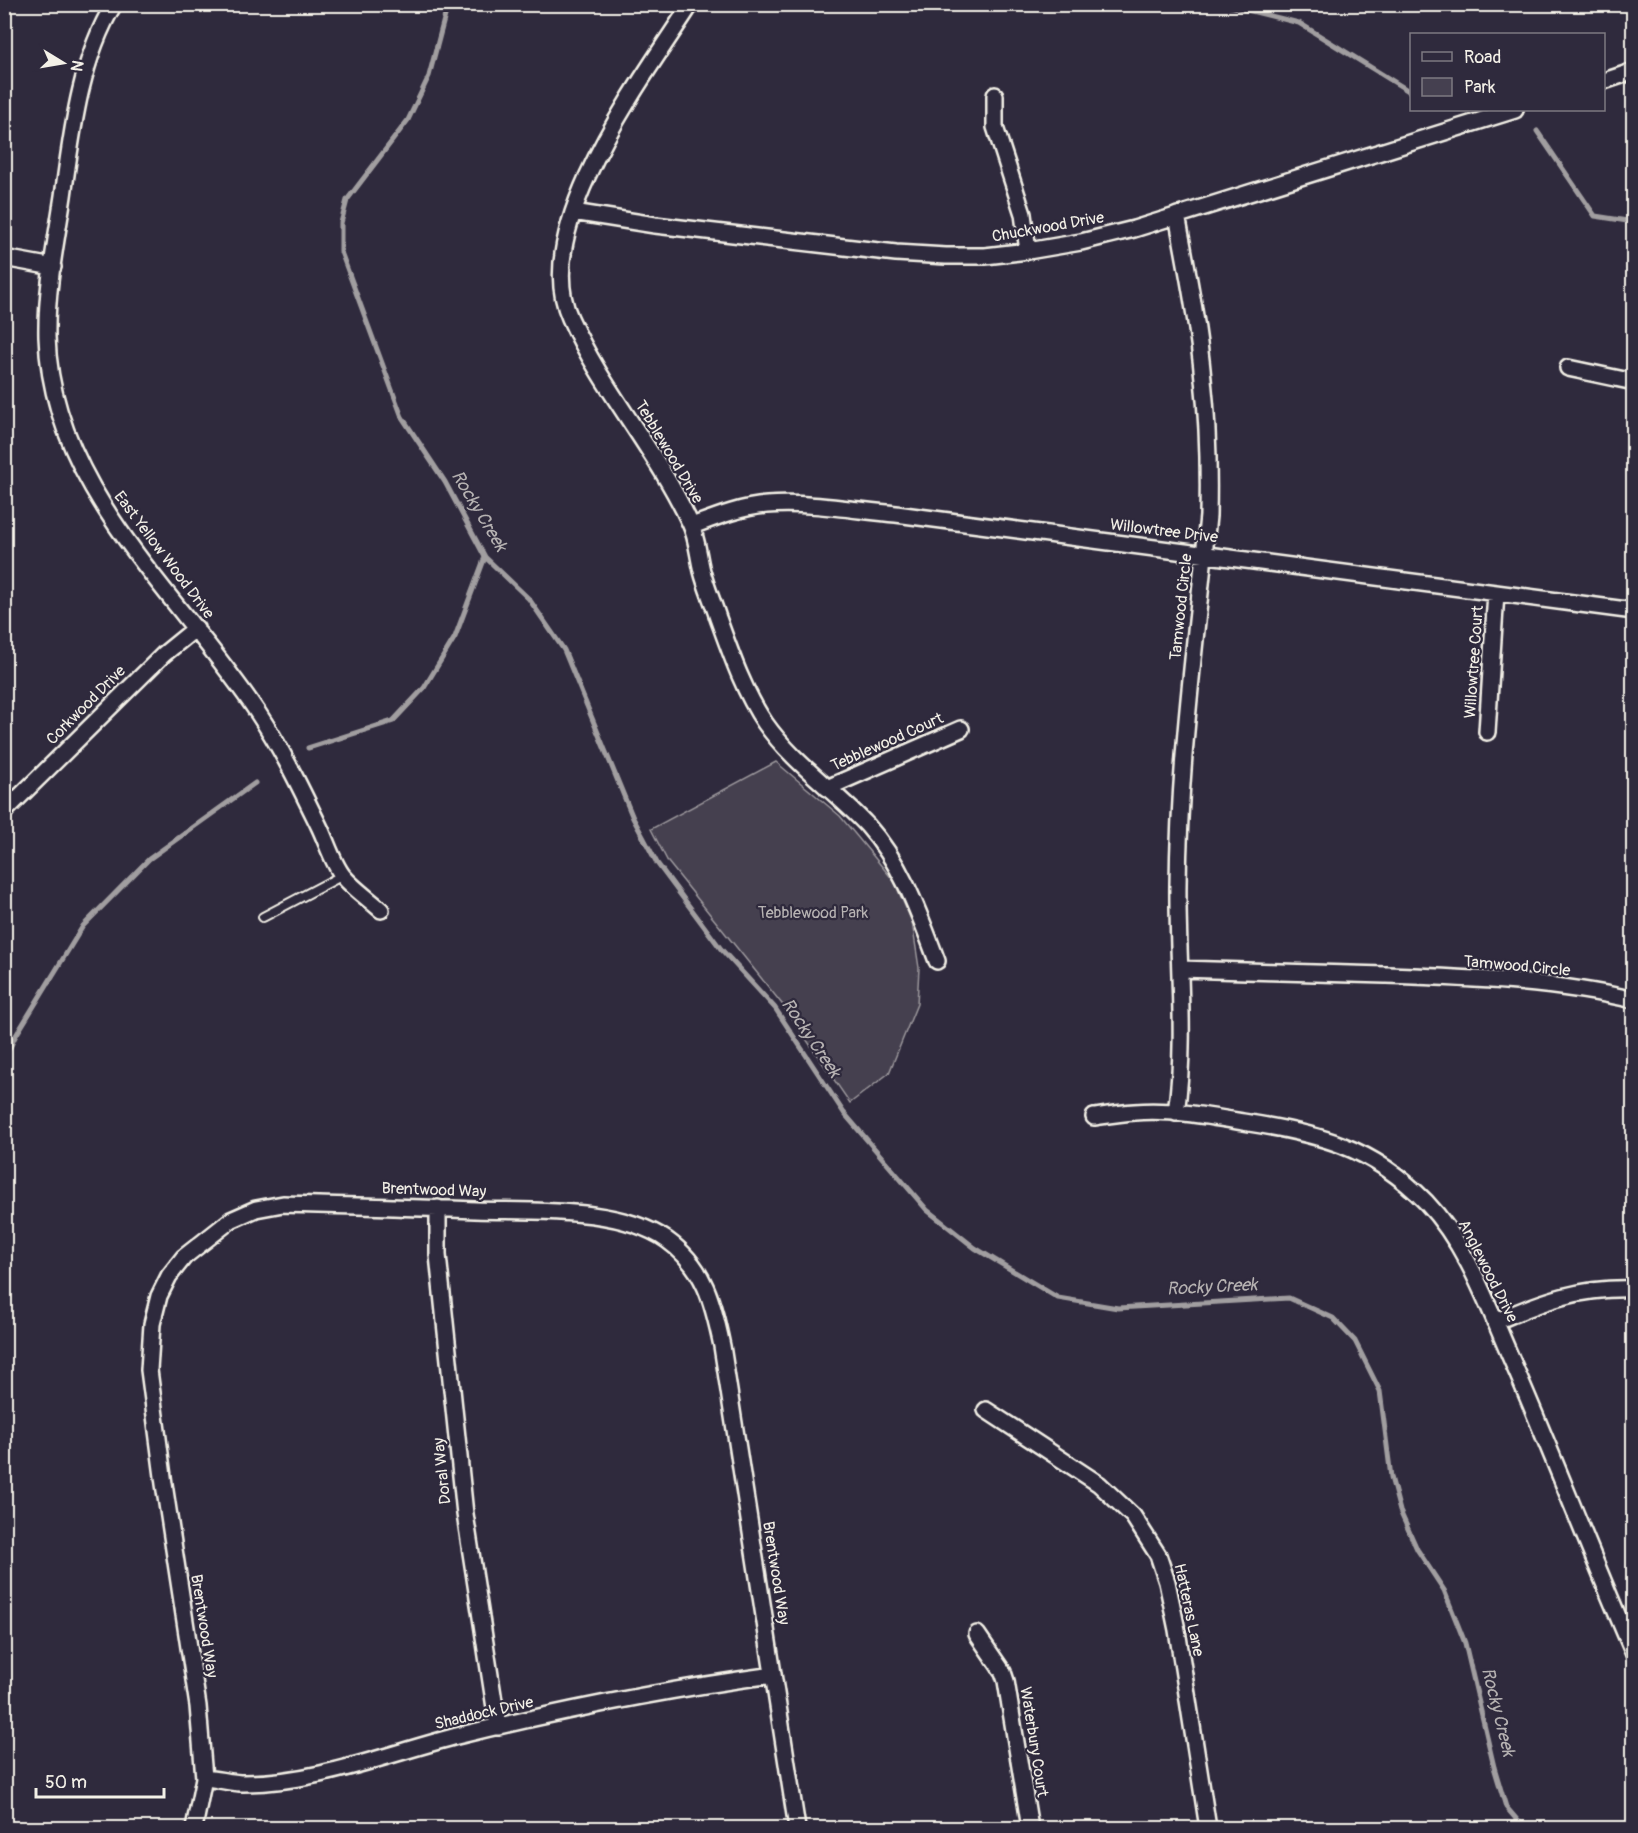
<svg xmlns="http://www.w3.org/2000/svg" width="1638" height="1833" font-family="Pangolin,sans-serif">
<rect width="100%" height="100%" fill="#2f2a3d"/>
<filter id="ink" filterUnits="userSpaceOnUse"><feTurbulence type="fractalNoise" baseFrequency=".0167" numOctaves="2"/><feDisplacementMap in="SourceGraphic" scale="12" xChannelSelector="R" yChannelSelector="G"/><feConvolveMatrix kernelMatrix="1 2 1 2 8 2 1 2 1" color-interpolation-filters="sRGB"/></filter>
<g filter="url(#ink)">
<!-- green -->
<path fill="#454050" stroke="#9c989c" stroke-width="1.5" d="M776 762 840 816 894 881 912 922 919 968 917 1004 889 1073 850 1103 782 1004 668 862 651 829Z"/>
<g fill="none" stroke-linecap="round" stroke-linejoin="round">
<!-- stream -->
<path stroke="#a19ea0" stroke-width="5" d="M448 4 429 76 408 120 347 200 341 223V252L402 417 445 482 485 557 529 599 564 650 633 818 657 863 721 949 775 1008 844 1113 927 1210 975 1248 1058 1298 1118 1308 1289 1298 1333 1318 1355 1341 1380 1391 1391 1477 1400 1511 1417 1549 1444 1590 1465 1643 1494 1767 1506 1807 1524 1828
M1223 4 1299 23 1412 93
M1537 131 1595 216 1634 222
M308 748 393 721 424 688 455 637 485 557
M4 1060 15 1037 83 926 149 859 255 783"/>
<!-- service casing -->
<g stroke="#f4f1e8" stroke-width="12">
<path id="service" d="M263 917 343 875"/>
</g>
<!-- minor casing -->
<g stroke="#f4f1e8" stroke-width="20">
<path id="minor" d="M114 4C80 60 72 132 63 196 56 242 46 290 47 337 51 489 180 595 258 713 282 749 300 787 319 826 326 840 333 864 343 876 354 889 369 899 381 910
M691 4C644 77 529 229 570 318 602 390 657 451 690 523 697 537 698 555 702 571 706 587 713 602 718 618 731 654 744 692 765 723 793 763 834 790 867 825 902 864 919 913 937 961
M1604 81 1634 71
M995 95V127L1023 214 1028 251
M573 212 655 225 896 253 946 256H985L1028 251 1081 242 1134 229 1515 110
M4 258 53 267
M1568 368 1634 382
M692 526C716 517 741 507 767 505 810 502 853 510 896 514L1634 611
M1487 732 1496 593
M827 788 961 729
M4 812 164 654 196 628
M1180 969C1248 971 1316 973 1385 975 1467 978 1553 981 1634 1000
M1176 1113C1187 1037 1177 961 1178 885 1179 761 1196 639 1208 516 1209 470 1208 424 1203 379 1198 324 1187 269 1177 215
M1094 1117C1108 1115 1121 1113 1135 1112 1170 1109 1208 1116 1243 1122 1316 1133 1372 1146 1426 1202 1466 1244 1487 1303 1510 1356 1553 1454 1591 1555 1634 1654
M438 1208V1255L465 1514 498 1727
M1495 1322C1542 1301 1581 1287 1634 1289
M986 1410 1099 1484 1133 1516 1158 1555 1167 1582 1177 1630 1208 1828
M977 1634 1003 1672 1006 1681 1030 1828
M204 1778C216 1779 228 1782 240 1783 316 1784 389 1753 461 1735 564 1710 669 1689 773 1675
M194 1828 204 1778 198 1706 164 1484 149 1370 152 1324 159 1296 169 1276 184 1257 231 1220 256 1209 283 1204C347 1206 411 1207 475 1210 533 1212 618 1206 667 1240 705 1267 713 1303 722 1346L797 1828"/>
</g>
<!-- service -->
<use href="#service" stroke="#2f2a3d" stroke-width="8"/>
<!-- minor -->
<use href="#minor" stroke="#2f2a3d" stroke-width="15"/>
</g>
</g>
<g text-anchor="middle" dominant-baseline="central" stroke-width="4.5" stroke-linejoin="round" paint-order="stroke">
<!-- street labels -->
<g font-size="16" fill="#f4f1e8" stroke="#2f2a3d">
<text transform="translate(1048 227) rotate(-10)">Chuckwood Drive</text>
<text transform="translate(669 452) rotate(59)">Tebblewood Drive</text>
<text transform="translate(1164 531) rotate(7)">Willowtree Drive</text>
<text transform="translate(164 555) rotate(53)">East Yellow Wood Drive</text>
<text transform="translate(1181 607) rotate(-84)">Tamwood Circle</text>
<text transform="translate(1474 662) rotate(-86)">Willowtree Court</text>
<text transform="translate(86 705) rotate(-45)">Corkwood Drive</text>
<text transform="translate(887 742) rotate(-24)">Tebblewood Court</text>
<text transform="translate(1517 966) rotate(5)">Tamwood Circle</text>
<text transform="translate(434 1190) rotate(2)">Brentwood Way</text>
<text transform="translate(1488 1271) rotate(63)">Anglewood Drive</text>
<text transform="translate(442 1471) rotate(-96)">Doral Way</text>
<text transform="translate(776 1573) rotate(81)">Brentwood Way</text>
<text transform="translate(1189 1610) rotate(78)">Hatteras Lane</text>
<text transform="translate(204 1626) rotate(81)">Brentwood Way</text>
<text transform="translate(484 1713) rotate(-13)">Shaddock Drive</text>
<text transform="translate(1034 1742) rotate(81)">Waterbury Court</text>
</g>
<!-- park labels -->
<g font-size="16" fill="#b7b3b3" stroke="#2f2a3d">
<text x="813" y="913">Tebblewood Park</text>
</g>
<!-- water labels -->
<g font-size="18" font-style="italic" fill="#b6b2b2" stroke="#2f2a3d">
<text transform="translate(479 511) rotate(59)">Rocky Creek</text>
<text transform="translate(811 1038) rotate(56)">Rocky Creek</text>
<text transform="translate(1212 1287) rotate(-3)">Rocky Creek</text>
<text transform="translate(1498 1712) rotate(76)">Rocky Creek</text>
</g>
</g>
<!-- margin -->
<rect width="1638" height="1833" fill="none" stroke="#2f2a3d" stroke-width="24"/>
<rect x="12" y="12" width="1614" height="1809" fill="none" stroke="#f4f1e8" stroke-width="2" filter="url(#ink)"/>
<!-- legend -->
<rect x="1410" y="33" width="195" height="78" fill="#2f2a3d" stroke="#7e7a81" stroke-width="1.5"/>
<rect x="1422" y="52" width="30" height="9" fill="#2f2a3d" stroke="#7e7a81" stroke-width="1.5"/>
<text x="1464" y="63" font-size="18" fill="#f4f1e8">Road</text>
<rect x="1422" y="78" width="30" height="18" fill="#454050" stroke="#7e7a81" stroke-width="1.5"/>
<text x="1464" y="93" font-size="18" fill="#f4f1e8">Park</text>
<!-- north arrow -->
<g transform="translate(63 63) rotate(101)" stroke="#2f2a3d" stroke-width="4.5" paint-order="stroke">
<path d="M0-4.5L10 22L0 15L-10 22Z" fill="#f4f1e8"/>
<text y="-9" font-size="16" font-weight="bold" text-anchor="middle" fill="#f4f1e8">N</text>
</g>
<!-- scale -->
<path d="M36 1788v9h128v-9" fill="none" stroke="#f4f1e8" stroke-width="3"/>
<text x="45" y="1788" font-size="18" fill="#f4f1e8" stroke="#2f2a3d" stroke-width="4.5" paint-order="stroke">50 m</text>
</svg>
